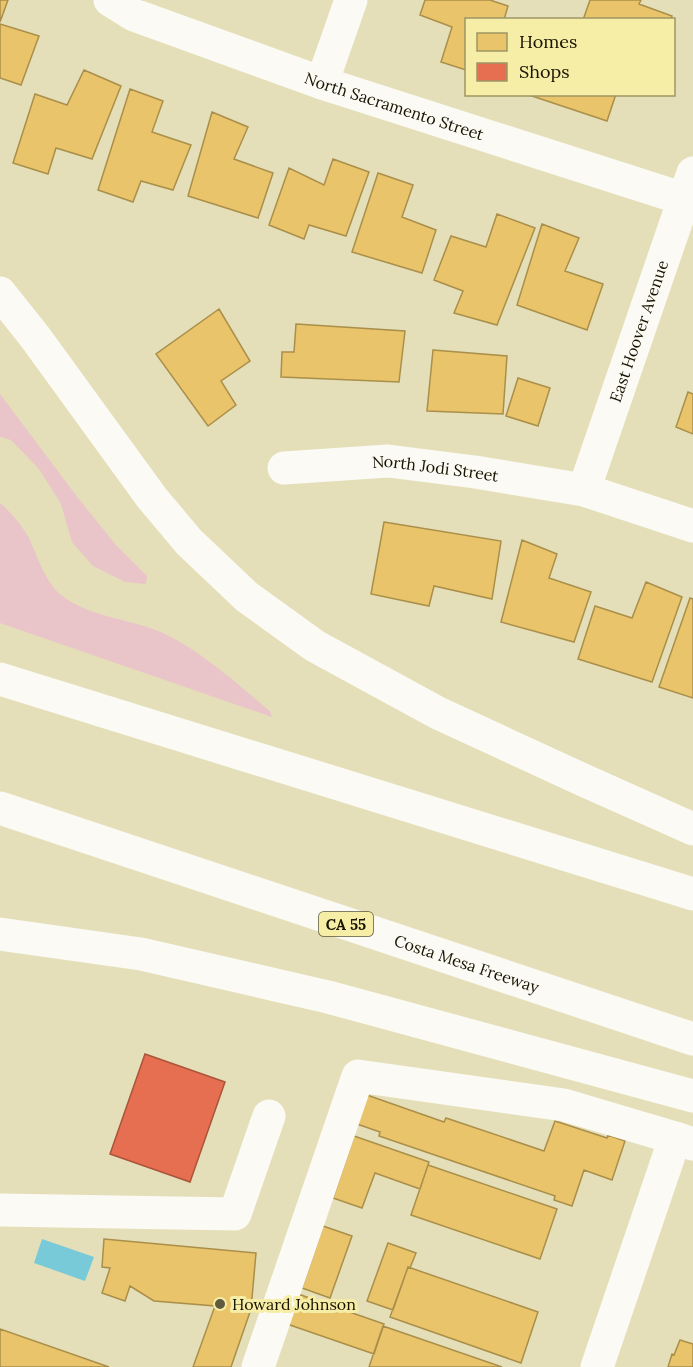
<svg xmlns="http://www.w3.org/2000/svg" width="693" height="1367" font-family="Lora,serif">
<rect width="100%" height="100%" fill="#e4dfb8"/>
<!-- green -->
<path fill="#e9c4c8" d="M0 394 78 498 116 545 147 576 146 584 125 582 93 566 72 542 61 504 39 469 11 440 0 437Z
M0 503C10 511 23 527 29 538 37 556 45 581 60 594 90 619 133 618 167 635 205 654 237 684 270 711L272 717 0 623Z"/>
<!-- water -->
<path fill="#78cad8" d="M42 1239 94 1257 85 1281 34 1263Z"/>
<!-- homes -->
<path fill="#e9c46a" stroke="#aa8f4a" stroke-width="1.5" d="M0 0H8L0 22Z
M425 0H490L508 6 504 20H466V70L441 62 452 27 420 15Z
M590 0H641L639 4 672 16 671 20H583Z
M0 24 39 36 21 85 0 78Z
M84 70 121 86 92 159 56 148 48 174 13 163 35 94 67 105Z
M130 89 163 101 152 132 191 145 173 190 141 181 133 202 98 190Z
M526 94H616L607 121Z
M212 112 248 127 234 159 273 173 258 218 188 196Z
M333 159 369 172 346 236 309 225 304 239 269 225 289 168 324 185Z
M378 173 413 185 402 217 436 230 422 273 352 252Z
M497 214 535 228 497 325 454 313 463 291 434 280 451 236 486 247Z
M542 224 579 238 565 271 603 284 587 330 517 305Z
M219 309 250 361 221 381 236 405 208 426 156 354Z
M296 324 405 331 399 382 281 377 282 352H294Z
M433 350 507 356 503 414 427 411Z
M518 378 550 388 538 426 506 416Z
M688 392 693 394V434L676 427Z
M384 522 501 541 492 599 434 586 429 606 371 594Z
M522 540 557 554 549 578 591 592 574 642 501 622Z
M646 582 682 597 652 682 578 659 595 606 632 618Z
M690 598 693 599V698L659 687Z
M364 1094 444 1122 446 1118 544 1151 555 1121 607 1138 608 1135 625 1141 612 1180 584 1170 572 1206 554 1200 555 1196 379 1136 380 1132 354 1123Z
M354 1136 429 1162 420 1189 375 1173 362 1208 333 1198Z
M428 1165 557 1209 540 1259 411 1215Z
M323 1226 352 1236 330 1298 302 1288Z
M104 1239 256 1253 251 1309 231 1367H193L215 1306 154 1301 130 1286 125 1301 102 1293 110 1268 102 1267Z
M388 1243 416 1253 410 1268 408 1267 393 1310 367 1301Z
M408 1267 538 1312 521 1363 390 1317Z
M298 1294 384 1324 374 1354 287 1324Z
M383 1326 502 1367H369Z
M0 1329 109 1367H0Z
M680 1340 693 1344V1367H668L672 1354 674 1355Z"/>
<!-- shops -->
<path fill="#e76f51" stroke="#a95439" stroke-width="1.5" d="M145 1054 225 1082 190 1182 110 1154Z"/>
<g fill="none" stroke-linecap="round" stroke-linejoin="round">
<!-- minor -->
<g stroke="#fbfaf4" stroke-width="33">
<path id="s1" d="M110 0 134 15 322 83 684 199"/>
<path d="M322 83 351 0"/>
<path id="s2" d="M284 468 388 461 475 472 584 490 693 526"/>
<path id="s3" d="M584 490 693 173"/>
<path d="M0 1210 235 1214 269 1116"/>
<path d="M258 1367 358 1076 564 1105 675 1138"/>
<path d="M597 1367 675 1138 693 1144"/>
</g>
<!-- highway -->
<g stroke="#fbfaf4" stroke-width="33">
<path d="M0 293 35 337 152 498 189 542 247 597 315 646 438 713 581 779 693 829"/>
<path d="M0 679 693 894"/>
<path id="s4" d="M0 808 693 1039"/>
<path d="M0 934 141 954 328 997 693 1096"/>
</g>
</g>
<!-- markers -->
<circle fill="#5f5b40" stroke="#f6eda6" stroke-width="2" cx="220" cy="1304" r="6"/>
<g text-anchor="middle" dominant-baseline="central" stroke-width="6" stroke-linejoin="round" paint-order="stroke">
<!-- shield labels -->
<rect fill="#f6eda6" stroke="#5b5532" stroke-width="1.5" x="319" y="912" width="54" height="24" rx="4.5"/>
<g font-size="15" font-weight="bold" fill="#181400">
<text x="346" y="924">CA 55</text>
</g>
<!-- street labels -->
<g font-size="16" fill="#181400" stroke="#f6eda6">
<text stroke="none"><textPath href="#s1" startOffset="304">North Sacramento Street</textPath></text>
<text stroke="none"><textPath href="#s3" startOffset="168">East Hoover Avenue</textPath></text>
<text stroke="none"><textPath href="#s2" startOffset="152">North Jodi Street</textPath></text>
<text stroke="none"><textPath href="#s4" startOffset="492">Costa Mesa Freeway</textPath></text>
</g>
<!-- poi labels -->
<g font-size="16" fill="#181400" stroke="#f6eda6" text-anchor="start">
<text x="232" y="1304">Howard Johnson</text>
</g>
</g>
<!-- legend -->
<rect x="465" y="18" width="210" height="78" fill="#f6eda6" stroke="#9d9664" stroke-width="1.5"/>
<rect x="477" y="33" width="30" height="18" fill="#e9c46a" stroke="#9d9664" stroke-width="1.5"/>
<text x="519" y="48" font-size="18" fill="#181400">Homes</text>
<rect x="477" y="63" width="30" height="18" fill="#e76f51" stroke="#9d9664" stroke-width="1.5"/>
<text x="519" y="78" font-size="18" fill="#181400">Shops</text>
</svg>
